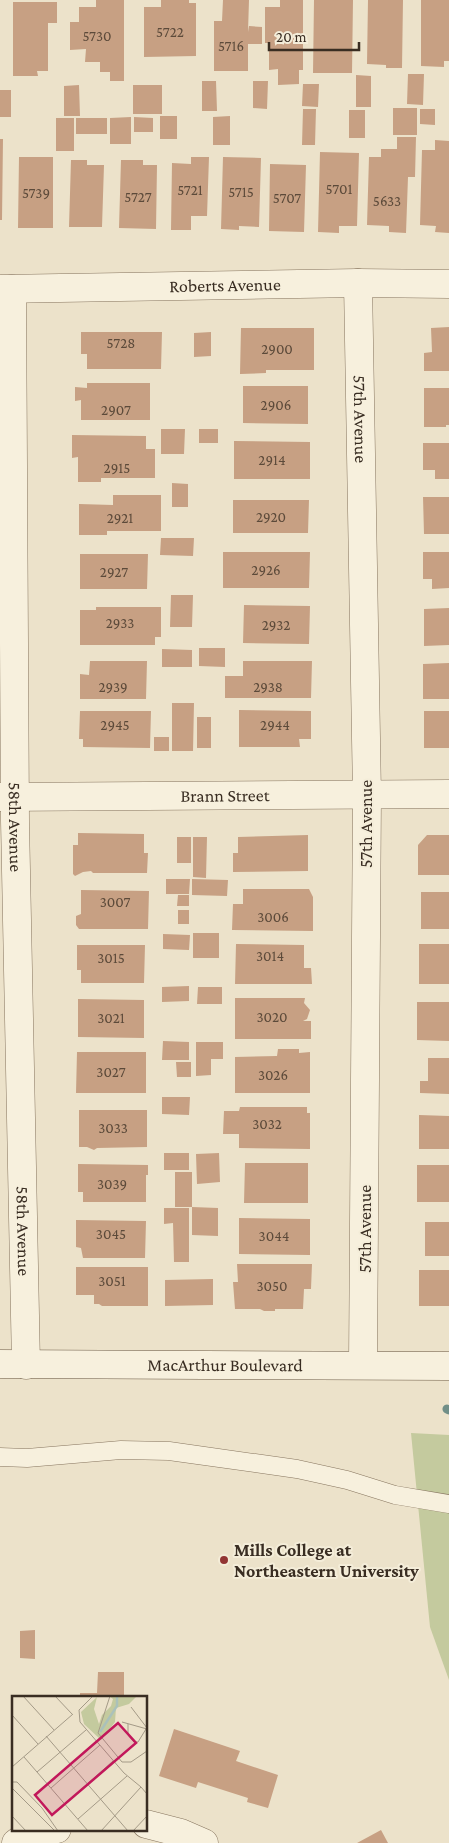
<svg xmlns="http://www.w3.org/2000/svg" width="449" height="1843" font-family="'Crimson Pro',serif">
<rect width="100%" height="100%" fill="#ece2ca"/>
<!-- green -->
<path fill="#c4ca9e" d="M411 1433 449 1435V1680L430 1627Z"/>
<g fill="none" stroke-linecap="round" stroke-linejoin="round">
<!-- stream -->
<path stroke="#718f88" stroke-width="9" d="M447 1409 449 1410"/>
</g>
<!-- building -->
<path fill="#c7a083" d="M96 0H124V81H110V72H100V62H85L86 49 70 50V22H79V7H96Z
M161 0H189V3H196V56L144 57V7H161Z
M223 0H249L248 32 249 26 262 27V44H248V71H214V21H222Z
M280 0H303V70H299V84L278 85V69L269 70V43H265V7H280Z
M314 0H353L352 73H313Z
M368 0H403L402 68H386V65L367 64Z
M421 0H449V61H444V67L421 66Z
M13 2H57V23H48V71H37L38 76H13Z
M408 74H424L423 105 407 104Z
M356 75 371 76V107H356Z
M202 81H216L217 111H202Z
M253 81H268L267 109 253 108Z
M303 84H319L318 107 302 106Z
M79 85 80 116H64V86Z
M133 85H162V114H133Z
M0 90H11V117H0Z
M393 108H417V135H393Z
M303 109H316L315 145H302Z
M420 109H435V125L420 124Z
M349 110H365V138H349Z
M160 116H177V139H160Z
M230 116V145H213V117Z
M131 117V144H110V118Z
M134 117 153 118V132H134Z
M56 118H74V151H56Z
M76 118H107V134H76Z
M397 137H416L415 177H408L406 233 389 232V226L367 225 369 157H381V149H397Z
M0 139H3L2 220H0Z
M435 140 449 141V233L435 232 436 226 420 225 422 150H435Z
M320 152 359 153 357 226H339V233L318 232Z
M19 157H53V228H18Z
M191 157H209L207 216H191V230H171L172 163 191 164Z
M223 157 261 158 259 227 239 226V230L221 229Z
M71 160H87V165H104L102 227H69Z
M121 160H143V165H157L156 229 119 228Z
M270 164 306 165 304 232 269 231Z
M449 327V371H424V353L432 352 431 328Z
M241 328H314V370H266V373L240 374Z
M81 332H162L161 369H87V354H81Z
M211 332V356L194 357V333Z
M87 383H150V420H81V400L75 401V387L87 388Z
M243 386H308V424L243 423Z
M424 388H449V425H446V427H424Z
M161 429H185L184 454H161Z
M199 429H218V443H199Z
M72 435 146 436V449H155V478H101V482H78V457L72 458Z
M234 441 310 442V479H234Z
M423 443H449V479H435V470H423Z
M172 483 188 484V507H172Z
M113 495H161V531H107V535H79V504L113 505Z
M423 497H449V534H424Z
M233 500H309L308 533H233Z
M161 538H194L193 556 160 555Z
M223 552H310L309 588H223Z
M423 552H449V588L432 589V579H423Z
M80 554H148L147 589H80Z
M171 595H193L192 627H170Z
M244 605 310 606 309 644 243 643Z
M96 607H161V637H155V645H80V610H96Z
M449 608V645L424 646V609Z
M199 648H225V667L199 666Z
M162 649 192 650V667H162Z
M90 661H147L146 699H80V674L89 675Z
M243 661H312L311 698H225V676H243Z
M449 663V699H423V664Z
M172 703H194L193 751H172Z
M239 710 311 711V739H299L300 747H239Z
M80 711H151L150 748 83 747V739H79Z
M424 711H449V748H424Z
M197 717H211V748H197Z
M154 737H169V751H154Z
M78 833 144 834V853H148L147 873H93L91 871 83 872 75 876 73 874V845H78Z
M308 835V871L233 872V853H238V837Z
M427 835H449V875H418V845Z
M177 837H191V863H177Z
M193 837H207L206 878 193 877Z
M166 879H190L189 894H166Z
M192 879 228 880 227 896 192 895Z
M243 889H309L313 897V931L232 930 233 904H243Z
M81 890 149 891 148 929H79L76 925V916L81 914Z
M421 892H449V929H421Z
M178 895H189V906H177Z
M178 910H189V924H178Z
M193 933H219V958H193Z
M163 934 190 935 189 950 163 949Z
M236 944 304 945V968H311L312 984H235Z
M419 944H449V984H419Z
M77 945H145L144 983H81V970H77Z
M189 986V1001L162 1002V987Z
M198 987H222V1004H197Z
M235 998H305L304 1003 310 1010 307 1019 303 1021H311V1039H235Z
M78 999 144 1000V1038L78 1037Z
M417 1002H449V1041L417 1040Z
M163 1041 189 1042V1060H162Z
M196 1042H223V1059H211V1075L196 1076Z
M278 1049H299V1053L310 1052V1093H235V1057L277 1056Z
M77 1052H146V1093H76Z
M428 1058H449V1094L420 1093V1081H428Z
M176 1062H191V1077H177Z
M162 1097H190L189 1115 162 1114Z
M240 1107H307V1113H310V1149L239 1148V1134H223L224 1111H239Z
M79 1110H147V1147L97 1148 94 1150 87 1147H79Z
M419 1115 449 1116V1149H419Z
M164 1153H189V1170H164Z
M219 1153 220 1182 197 1184 196 1154Z
M245 1163H308V1203H244Z
M78 1164 148 1165V1175H146V1202H83V1192H78Z
M417 1165H449V1202H417Z
M175 1172H192V1207H175Z
M192 1207 218 1208V1236L192 1235Z
M164 1208H189V1262H174L173 1223 164 1224Z
M239 1218 310 1219V1255L239 1254Z
M76 1220 146 1221 145 1258H83L81 1248 76 1247Z
M425 1222H449V1256H425Z
M237 1264H312L311 1289H304L303 1309H275V1311H264L260 1309H235L233 1282H238Z
M76 1267H148V1306H102L99 1304H94V1295H76Z
M419 1270H449V1306H419Z
M213 1279V1305L165 1306V1280Z
M35 1630V1659L20 1658V1631Z
M98 1672H124V1697H80V1693H97Z
M174 1729 240 1751 236 1761 278 1775 268 1808 247 1802 248 1798 198 1782 196 1788 159 1776Z
M381 1830 388 1843H357Z"/>
<g fill="none" stroke-linecap="round" stroke-linejoin="round">
<!-- service casing -->
<g stroke="#87755f" stroke-width="19">
<path id="service" d="M0 1457 27 1458 121 1450 169 1451 297 1469 347 1480 395 1495 449 1504"/>
</g>
<!-- minor casing -->
<g stroke="#87755f" stroke-width="29">
<g id="minor">
<path id="s1" d="M358 283 367 795 363 1365"/>
<path id="s2" d="M0 289 358 283 449 284"/>
<path id="s3" d="M12 289 15 821 26 1365"/>
<path id="s4" d="M0 797 449 794"/>
<path d="M146 1824 181 1833 204 1843"/>
<path d="M16 1843 27 1835 57 1829"/>
</g>
</g>
<!-- secondary casing -->
<g stroke="#695742" stroke-width="29">
<g id="secondary">
<path id="s5" d="M0 1364 449 1366"/>
</g>
</g>
<!-- service -->
<use href="#service" stroke="#f7f0dd" stroke-width="18"/>
<!-- minor -->
<use href="#minor" stroke="#f7f0dd" stroke-width="28"/>
<!-- secondary -->
<use href="#secondary" stroke="#f7f0dd" stroke-width="28"/>
</g>
<!-- markers -->
<circle fill="#923533" stroke="#f4edd9" stroke-width="2" cx="224" cy="1560" r="5"/>
<g text-anchor="middle" dominant-baseline="central" stroke-width="4" stroke-linejoin="round" paint-order="stroke">
<!-- number labels -->
<g font-size="15" fill="#5c4a3a">
<text x="170" y="32">5722</text>
<text x="97" y="36">5730</text>
<text x="231" y="46">5716</text>
<text x="339" y="189">5701</text>
<text x="190" y="190">5721</text>
<text x="241" y="192">5715</text>
<text x="36" y="193">5739</text>
<text x="138" y="197">5727</text>
<text x="287" y="198">5707</text>
<text x="387" y="201">5633</text>
<text x="121" y="343">5728</text>
<text x="277" y="349">2900</text>
<text x="276" y="405">2906</text>
<text x="116" y="410">2907</text>
<text x="272" y="460">2914</text>
<text x="117" y="468">2915</text>
<text x="271" y="517">2920</text>
<text x="120" y="518">2921</text>
<text x="266" y="570">2926</text>
<text x="114" y="572">2927</text>
<text x="120" y="623">2933</text>
<text x="276" y="625">2932</text>
<text x="113" y="687">2939</text>
<text x="268" y="687">2938</text>
<text x="115" y="725">2945</text>
<text x="275" y="725">2944</text>
<text x="115" y="902">3007</text>
<text x="273" y="917">3006</text>
<text x="270" y="956">3014</text>
<text x="111" y="958">3015</text>
<text x="272" y="1017">3020</text>
<text x="111" y="1018">3021</text>
<text x="111" y="1072">3027</text>
<text x="273" y="1075">3026</text>
<text x="267" y="1124">3032</text>
<text x="113" y="1128">3033</text>
<text x="112" y="1184">3039</text>
<text x="111" y="1234">3045</text>
<text x="274" y="1236">3044</text>
<text x="112" y="1281">3051</text>
<text x="272" y="1286">3050</text>
</g>
<!-- street labels -->
<g font-size="18" fill="#392d22" stroke="#f4edd9">
<text stroke="none"><textPath href="#s2" startOffset="225">Roberts Avenue</textPath></text>
<text stroke="none"><textPath href="#s1" startOffset="136">57th Avenue</textPath></text>
<text stroke="none"><textPath href="#s4" startOffset="225">Brann Street</textPath></text>
<text transform="translate(366 824) rotate(-90)">57th Avenue</text>
<text stroke="none"><textPath href="#s3" startOffset="538">58th Avenue</textPath></text>
<text transform="translate(365 1229) rotate(-90)">57th Avenue</text>
<text stroke="none"><textPath href="#s3" startOffset="942">58th Avenue</textPath></text>
<text stroke="none"><textPath href="#s5" startOffset="225">MacArthur Boulevard</textPath></text>
</g>
<!-- poi labels -->
<g font-size="18" font-weight="bold" fill="#392d22" stroke="#f4edd9" text-anchor="start">
<text x="234" y="1550">Mills College at<tspan x="234" dy="21">Northeastern University</tspan></text>
</g>
</g>
<!-- overview -->
<g transform="translate(12 1696)">
<rect width="135" height="135" fill="#ece2ca"/>
<path d="M97 0H125L117 8 104 12 103 26 89 44 72 28 69 16 85 1 82 13 87 28 90 19 99 10 101 3Z" fill="#c4ca9e"/>
<path fill="none" stroke="#aac1ba" stroke-width="2.5" d="M88 36 105 10V0"/>
<path fill="none" stroke="#a49a87" stroke-width="1" d="M11 0 42 34M43 0 60 18M81 0 67 14 68 26 112 77 129 91M98 0 86 37 110 66H119L135 55M119 11 135 32M0 19 26 48M110 26 135 33M116 28V39L122 46H126L134 33M34 40 116 135M12 61 76 135M0 71 61 18M25 76 74 34M0 86H5L30 112 46 135M0 92 43 135M39 92 88 49M53 108 101 65M0 120 14 135M66 123 115 80M89 135 129 91 135 98M121 135 135 120"/>
<path fill="#c2185b" fill-opacity="0.15" stroke="#c2185b" stroke-width="2.5" d="M106 27 124 47 40 119 23 99Z"/>
<rect width="135" height="135" fill="none" stroke="#392d22" stroke-width="2.5"/>
</g>
<!-- scale -->
<path d="M269 42v8h90v-8" fill="none" stroke="#392d22" stroke-width="2.5"/>
<text x="276" y="42" font-size="15" fill="#392d22" stroke="#f4edd9" stroke-width="4" paint-order="stroke">20 m</text>
</svg>
